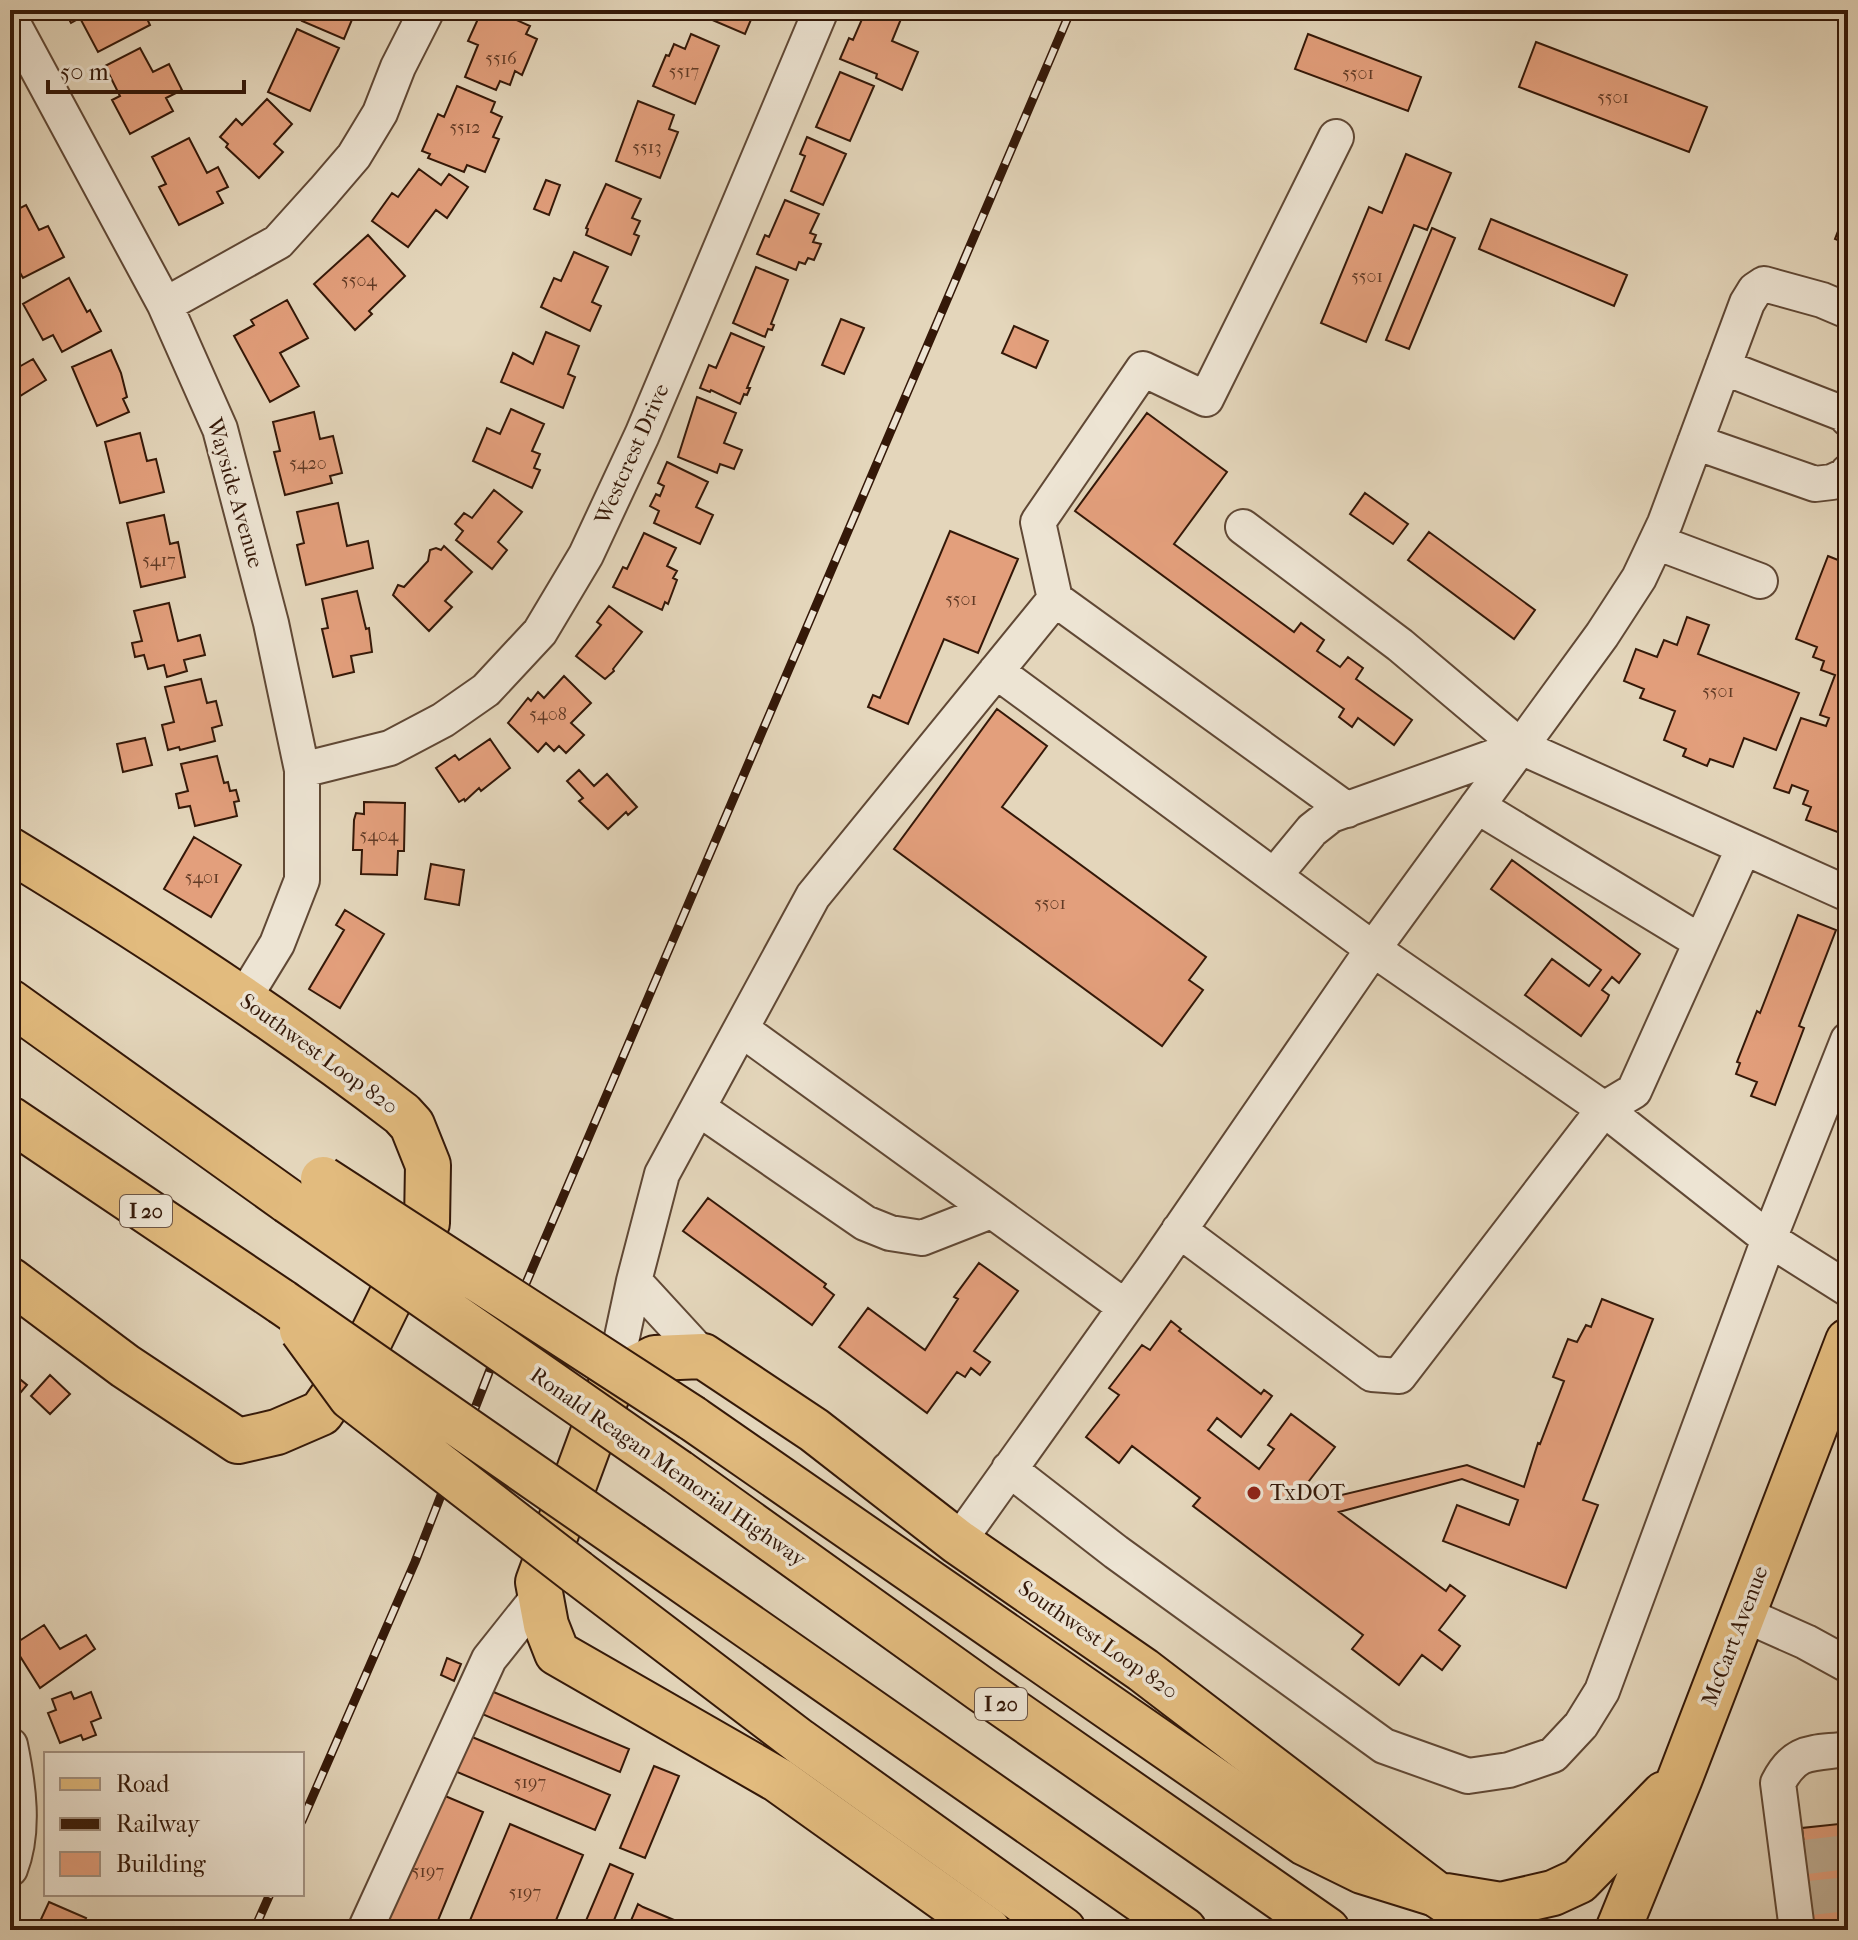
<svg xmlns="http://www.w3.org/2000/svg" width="1858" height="1940" font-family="'IM FELL French Canon',serif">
<rect width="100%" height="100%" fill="#e4d6bb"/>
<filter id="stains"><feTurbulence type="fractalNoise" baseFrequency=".0025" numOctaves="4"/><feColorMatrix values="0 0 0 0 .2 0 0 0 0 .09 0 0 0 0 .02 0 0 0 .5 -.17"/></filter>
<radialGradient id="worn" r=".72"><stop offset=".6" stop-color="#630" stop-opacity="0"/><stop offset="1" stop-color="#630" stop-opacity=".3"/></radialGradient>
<!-- building -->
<path fill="#e39f7c" stroke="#341808" stroke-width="2" d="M64 10H143L150 25 98 52 80 18 71 23Z
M307 10H356L344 39 302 21Z
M482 10H494L530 26 526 34 537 39 522 75 515 71 510 85 500 81 496 90 465 77 478 45 468 41Z
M689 10H755L745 34Z
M866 10H881L901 19 892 41 918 52 902 90 876 78 877 74 840 59 849 38 853 40Z
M297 29 339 48 310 111 268 92Z
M691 34 719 46 695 104 653 86 666 55 669 56 674 44 685 49Z
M1308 34 1421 77 1408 111 1295 69Z
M1536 42 1707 107 1689 152 1519 87Z
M140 48 153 72 169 64 182 90 166 98 173 111 130 134 112 100 120 96 105 66Z
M840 72 874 86 850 141 816 127Z
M457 86 495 102 491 112 502 117 493 137 499 139 485 172 467 165 464 172 428 158 430 154 422 151 438 114 444 117Z
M267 99 292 124 274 144 283 152 259 178 226 147 228 144 220 137 236 119 242 125Z
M638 101 674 115 669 129 678 132 660 178 616 161Z
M807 137 846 154 823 205 791 191 805 156 800 154Z
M189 138 207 173 218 167 228 187 217 192 223 203 179 225 159 187 166 184 152 157Z
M1406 154 1451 173 1427 230 1414 225 1366 342 1321 323 1369 207 1382 213Z
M419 169 441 185 449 174 468 187 447 218 436 210 408 247 372 221 392 193 398 197Z
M546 180 560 185 549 215 534 209Z
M606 184 641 199 632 218 640 221 634 234 639 236 631 255 586 235 588 229 586 228Z
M785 200 819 214 810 233 816 235 813 242 821 244 814 260 808 258 805 264 799 262 796 270 757 254 765 235 769 237Z
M26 205 39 230 48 226 64 257 23 278 18 269 10 273V213Z
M1846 211 1848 212V244L1835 239Z
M1491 219 1627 275 1614 306 1479 249Z
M1432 228 1455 238 1409 349 1386 340Z
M368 235 405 276 369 311 372 314 355 330 314 284Z
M574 252 608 267 592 302 601 306 590 331 541 307 554 278 561 281Z
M756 267 788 280 771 324 774 325 772 330 768 329 765 337 733 323Z
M69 278 87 312 90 310 101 331 62 352 53 335 43 340 23 304Z
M287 300 308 338 280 353 299 386 270 402 234 336 254 325 251 320Z
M841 319 864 328 844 374 822 365Z
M1014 326 1048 341 1036 368 1002 353Z
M546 332 579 346 568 374 575 377 563 408 501 382 513 353 533 364Z
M731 333 764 347 747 388H750L747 395 744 394 740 404 711 390 710 392 700 388 709 365 716 368Z
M111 350 121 373 127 397 123 399 129 412 97 426 72 367Z
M33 359 46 380 20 396 10 379V372Z
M697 397 736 413 724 443 742 450 734 469 720 464 717 473 678 457Z
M511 409 544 424 532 451 540 454 534 468 540 470 532 488 473 461 487 428 500 434Z
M314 412 320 439 333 436 342 473 330 476 332 483 285 495 274 452 280 451 273 422Z
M1147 413 1227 472 1174 544 1294 632 1301 623 1324 640 1317 651 1340 667 1348 657 1363 668 1356 679 1412 720 1394 745 1358 718 1352 727 1339 717 1344 709 1075 511Z
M140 433 147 461 156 459 164 492 120 503 105 442Z
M667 462 708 482 696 507 713 515 700 544 654 523 659 511 650 506 656 494 660 496 664 486 658 483Z
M494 490 522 512 498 542 507 550 492 569 456 540 463 531 455 524 464 513 472 518Z
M1365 493 1408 524 1393 544 1350 514Z
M338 503 347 546 368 541 373 568 306 585 297 545 304 543 297 512Z
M164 515 170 544 178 542 185 577 141 587 127 523Z
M950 531 1018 559 978 653 944 639 908 724 868 707 873 695 880 698Z
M1429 532 1535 610 1514 639 1408 560Z
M644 533 676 548 667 566 677 571 673 578 677 580 668 604 665 602 662 610 613 587 623 567 627 569Z
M444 546 472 572 445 601 452 607 429 631 393 595 398 585 404 587 428 561 430 550 436 548 441 550Z
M1828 556 1848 564V836L1806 820 1811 807 1803 804 1808 791 1792 785 1789 793 1774 788 1801 718 1826 726 1829 718 1820 715 1835 675 1821 670 1824 661 1813 657 1817 647 1796 639Z
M357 591 366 629 369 628 372 652 351 656 354 672 333 677 322 629 328 628 322 599Z
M169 603 178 641 200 635 205 655 184 660 187 671 167 677 164 665 148 669 144 655 135 657 132 643 142 641 134 611Z
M609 606 642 632 613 669 614 671 605 679 576 656 601 625 597 622Z
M1687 617 1709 625 1698 654 1799 693 1776 750 1744 738 1733 767 1710 759 1707 766 1683 756 1686 749 1664 740 1675 711 1640 698 1644 689 1624 681 1636 649 1657 657 1664 640 1677 645Z
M564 676 591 703 571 723 584 735 566 753 559 746 554 751 546 743 538 752 508 723 528 698 531 701 538 692 544 698Z
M201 679 207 703 216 701 222 725 212 728 215 741 180 750 179 747 168 750 162 725 174 722 165 687Z
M997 709 1047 746 1002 807 1206 957 1189 980 1203 990 1162 1046 894 849Z
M145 738 152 765 123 772 117 744Z
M490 739 510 768 481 791 479 788 465 801 464 799 459 802 436 768 455 755 459 760Z
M217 756 224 783 228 782 230 791 236 790 239 801 234 802 237 816 195 826 190 806 179 808 176 794 188 791 181 764Z
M579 770 594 786 607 774 637 807 628 815 626 812 608 829 579 801 583 798 567 781Z
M364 802 405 803 404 851H398L397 875 361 874 362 850H353L354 820 356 813 364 814Z
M194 837 241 865 211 917 164 889Z
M1512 860 1640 954 1619 983 1612 977 1602 990 1609 995 1607 1000 1581 1036 1525 995 1552 959 1589 986 1601 970 1491 889Z
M431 864 464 870 459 905 425 899Z
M345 910 384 934 340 1008 309 989 344 930 336 925Z
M1798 915 1836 930 1799 1026 1804 1028 1775 1105 1751 1096 1757 1082 1736 1074 1740 1063 1737 1062 1757 1011 1760 1013Z
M708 1198 826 1284 824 1287 834 1295 812 1325 683 1231Z
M979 1263 1018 1291 974 1351 990 1362 980 1375 971 1368 965 1377 957 1372 927 1413 839 1347 868 1308 925 1350 958 1299 954 1297Z
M1602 1299 1653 1319 1583 1500 1598 1505 1566 1588 1443 1541 1457 1505 1509 1525 1518 1500 1462 1479 1339 1512 1446 1591 1450 1585 1465 1596 1439 1630 1460 1646 1442 1670 1422 1655 1399 1685 1352 1649 1363 1635 1193 1506 1200 1498 1132 1446 1119 1463 1086 1437 1119 1395 1109 1388 1142 1345 1150 1350 1171 1321 1181 1329 1179 1331 1261 1394 1264 1390 1272 1396 1241 1437 1217 1418 1208 1430 1259 1469 1274 1449 1268 1445 1291 1414 1335 1447 1306 1485 1325 1499 1467 1465 1524 1487 1538 1443 1540 1444 1564 1381 1553 1377 1568 1339 1577 1342 1586 1325 1591 1327Z
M10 1371 27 1385 10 1405Z
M50 1375 70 1394 50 1414 31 1396Z
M44 1625 60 1649 86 1635 95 1649 40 1688 13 1645Z
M447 1658 461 1664 454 1681 441 1675Z
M484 1688 629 1749 620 1772 475 1711Z
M71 1692 74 1699 91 1692 101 1718 91 1722 96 1735 83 1740 81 1735 60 1743 48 1713 56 1710 52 1699Z
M465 1734 610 1795 595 1830 450 1769Z
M654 1766 679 1776 645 1858 620 1848Z
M431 1790 483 1812 434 1930H372Z
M1848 1823V1930H1814L1802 1828Z
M510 1824 583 1855 552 1930H466Z
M610 1864 633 1874 610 1930H582Z
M49 1902 86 1918 80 1930H36Z
M638 1904 643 1907 698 1930H627Z"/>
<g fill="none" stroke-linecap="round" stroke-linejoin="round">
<!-- minor-tunnel -->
<path stroke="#c1b097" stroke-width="34" stroke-dasharray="34 17" stroke-linecap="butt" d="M1806 1857 1848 1852
M1810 1898 1848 1894"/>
<!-- minor casing -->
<g stroke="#604835" stroke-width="38">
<path id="minor" d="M10 18 165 305 220 429 271 623 302 770V880L277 944 244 998
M165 305 278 242 324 191 354 156 380 113 398 67 427 10
M1723 367 1844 414 1848 419
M1695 442 1815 484 1832 482 1847 475 1848 472
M1243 527 1400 645 1521 747 1848 894
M1656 542 1760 581
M1055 599 1347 810
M996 671 1373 949 1604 1109 1769 1239 1848 1289
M302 770 390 748 443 720 486 690 540 632 586 555 642 435 821 10
M1477 806 1701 942
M1274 876 1312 830 1331 815 1521 747
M741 1029 1125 1307
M698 1108 865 1223 890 1233 922 1238 991 1211
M1179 1230 1372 1374 1399 1376 1604 1109 1634 1091 1743 849
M634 1281 703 1356
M613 1379 634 1281 662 1174 813 896 1055 599 1038 522 1143 369 1206 399 1336 137
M1009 1469 1116 1552 1384 1746 1468 1776 1509 1770 1553 1755 1581 1725 1602 1691 1769 1239 1848 1040
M958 1542 1152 1270 1373 949 1602 635 1639 578 1665 523 1747 303 1755 290 1764 284 1822 300 1848 311
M1743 1614 1806 1642 1848 1665
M10 1745C18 1784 25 1831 10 1869
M365 1930 489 1659 540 1595
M1797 1930 1778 1783C1796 1748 1813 1754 1848 1749"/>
</g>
<!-- major casing -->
<g stroke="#341808" stroke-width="48">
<path id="major" d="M10 850C145 932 277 1018 402 1114L412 1125 428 1165 427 1223 365 1350 321 1413 277 1432 238 1441 125 1366 10 1280
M1446 1896 1501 1905 1553 1893 1579 1881 1664 1794
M988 1930 778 1780 557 1653 546 1625 538 1582 613 1379 655 1358 703 1356 814 1430 958 1542 1143 1670 1436 1894 1489 1930
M1618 1930 1680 1778 1848 1341"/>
</g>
<!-- highway casing -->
<g stroke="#341808" stroke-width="48">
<path id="highway" d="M10 1002 288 1201
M10 1119 282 1302
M692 1418 1305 1843 1362 1871 1436 1894
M678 1472 982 1690 1327 1930
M632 1545 1184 1930
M577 1572 799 1741 1063 1930"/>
</g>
<!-- minor -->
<use href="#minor" stroke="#ede4d3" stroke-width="34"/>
<!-- major -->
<use href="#major" stroke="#e2bb7e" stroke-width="44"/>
<!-- highway -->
<use href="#highway" stroke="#e2bb7e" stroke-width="44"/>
<!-- rail casing -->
<g stroke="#341808" stroke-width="9">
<path id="rail" d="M302 1821 415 1562 500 1344 1071 10
M254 1930 270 1894"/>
</g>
<!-- rail -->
<use href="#rail" stroke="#ede4d3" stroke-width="6" stroke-dasharray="18" stroke-linecap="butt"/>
<!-- highway-bridge casing -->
<g stroke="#341808" stroke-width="48" stroke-linecap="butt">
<path id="highway-bridge" d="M323 1179 692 1418
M288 1201 678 1472
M282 1302 632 1545
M302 1330 351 1397 577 1572"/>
</g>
<!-- highway-bridge -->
<use href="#highway-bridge" stroke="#e2bb7e" stroke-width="44"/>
</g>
<!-- markers -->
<circle fill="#8f2418" stroke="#ede4d3" stroke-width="3" cx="1254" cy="1493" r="8"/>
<g text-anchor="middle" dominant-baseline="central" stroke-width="7" stroke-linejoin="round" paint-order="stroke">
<!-- number labels -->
<g font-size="18" fill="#603a25">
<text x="501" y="58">5516</text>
<text x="684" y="71">5517</text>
<text x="1358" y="73">5501</text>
<text x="1613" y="97">5501</text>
<text x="465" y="127">5512</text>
<text x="647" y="147">5513</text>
<text x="1367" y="276">5501</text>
<text x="359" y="280">5504</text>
<text x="308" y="463">5420</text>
<text x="159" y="560">5417</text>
<text x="961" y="599">5501</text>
<text x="1718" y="691">5501</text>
<text x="548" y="714">5408</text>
<text x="379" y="835">5404</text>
<text x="202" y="877">5401</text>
<text x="1050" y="903">5501</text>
<text x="530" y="1782">5197</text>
<text x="428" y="1871">5197</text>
<text x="525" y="1892">5197</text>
</g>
<!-- shield labels -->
<g fill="#ede4d3" stroke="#6c5545" stroke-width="2">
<rect x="120" y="1195" width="52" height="32" rx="6"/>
<rect x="975" y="1688" width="52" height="32" rx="6"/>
</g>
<g font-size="20" font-weight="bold" fill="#341808">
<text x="146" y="1211">I 20</text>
<text x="1001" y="1704">I 20</text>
</g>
<!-- street labels -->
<g font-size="22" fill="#341808" stroke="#ede4d3">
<text transform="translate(632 454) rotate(-66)">Westcrest Drive</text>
<text transform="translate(235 493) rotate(74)">Wayside Avenue</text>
<text transform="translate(319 1054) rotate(36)">Southwest Loop 820</text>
<text transform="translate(668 1467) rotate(35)">Ronald Reagan Memorial Highway</text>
<text transform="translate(1735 1636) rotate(-69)">McCart Avenue</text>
<text transform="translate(1098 1640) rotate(35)">Southwest Loop 820</text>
</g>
<!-- poi labels -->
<g font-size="22" fill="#341808" stroke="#ede4d3" text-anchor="start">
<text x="1270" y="1493">TxDOT</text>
</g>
</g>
<!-- margin -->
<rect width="1858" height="1940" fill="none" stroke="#e4d6bb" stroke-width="40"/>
<rect x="12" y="12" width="1834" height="1916" fill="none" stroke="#341808" stroke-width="4"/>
<rect x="20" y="20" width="1818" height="1900" fill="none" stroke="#341808" stroke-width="2"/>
<!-- legend -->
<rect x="44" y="1752" width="260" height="144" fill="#ede4d3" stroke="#a39282" stroke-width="2"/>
<rect x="60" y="1778" width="40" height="12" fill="#e2bb7e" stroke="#a39282" stroke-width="2"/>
<text x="116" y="1792" font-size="24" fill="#341808">Road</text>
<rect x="60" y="1818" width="40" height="12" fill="#341808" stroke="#a39282" stroke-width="2"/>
<text x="116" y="1832" font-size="24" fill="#341808">Railway</text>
<rect x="60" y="1852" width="40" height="24" fill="#e39f7c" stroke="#a39282" stroke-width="2"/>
<text x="116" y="1872" font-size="24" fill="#341808">Building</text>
<!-- scale -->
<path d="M48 80v12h196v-12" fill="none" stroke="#341808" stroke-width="4"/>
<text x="60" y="80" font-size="24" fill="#341808" stroke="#ede4d3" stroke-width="6" paint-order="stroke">50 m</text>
<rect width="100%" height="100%" filter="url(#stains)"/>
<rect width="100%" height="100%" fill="url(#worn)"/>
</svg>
